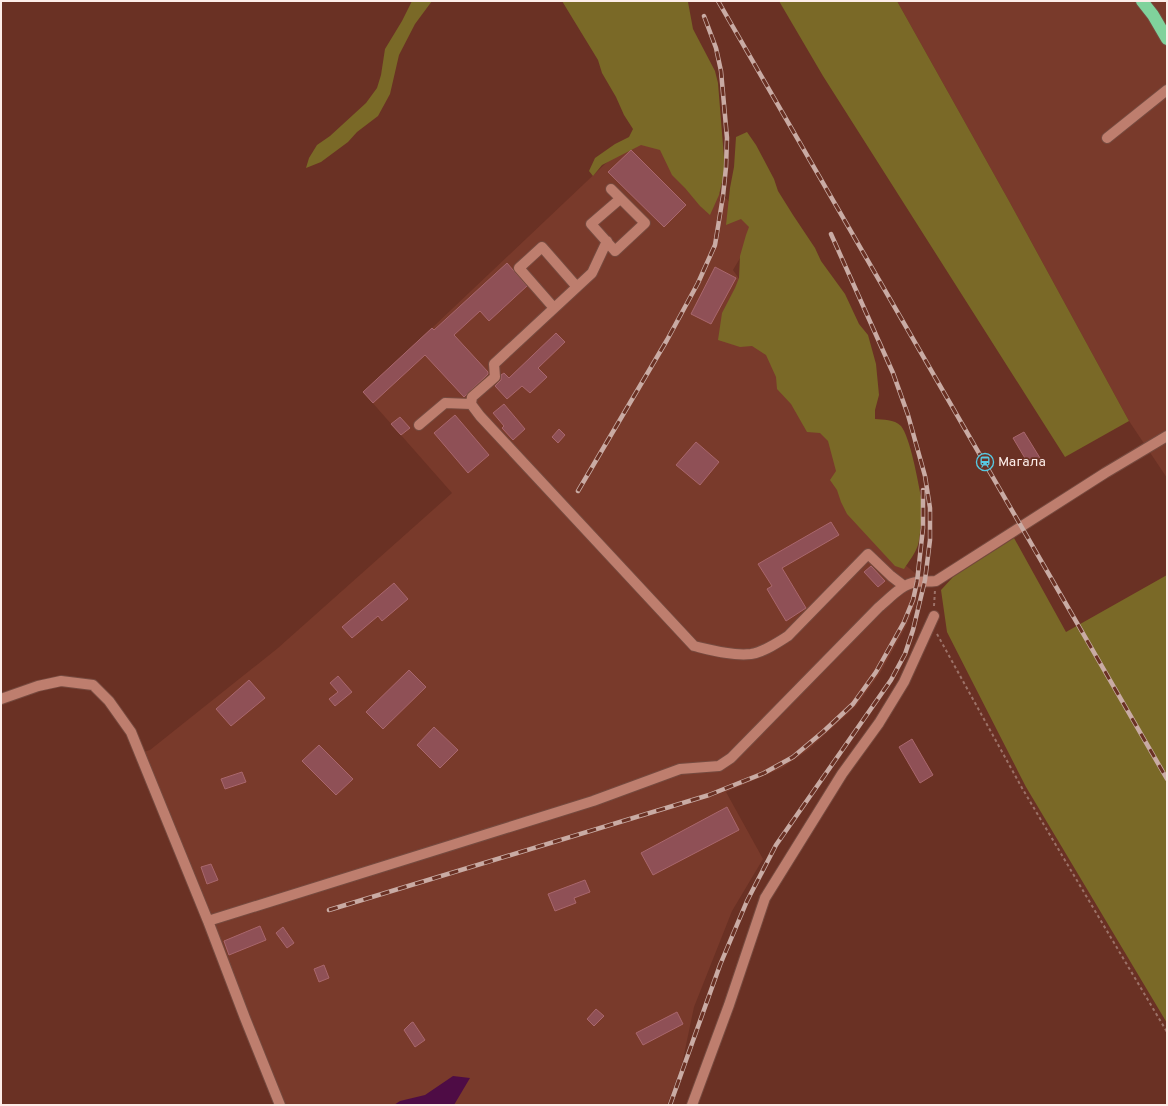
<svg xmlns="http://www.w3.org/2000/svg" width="1168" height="1106" font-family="Overpass,sans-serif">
<rect width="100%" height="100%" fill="#6a3124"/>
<!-- built -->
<path fill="#793a2b" d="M897 1H1167V478L1129 421 1009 201Z
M642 129 759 226 733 270 748 292 904 564 921 578 914 608 905 628 880 673 856 706 808 750 782 768 726 792 763 859 732 911 694 1007 682 1064 667 1105H286L144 752 150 750 278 648 452 493 363 392 432 328Z"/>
<!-- green -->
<path fill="#7a6927" d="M412 1H432L415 24 399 55 390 94 378 116 357 132 348 142 321 162 306 168 309 158 317 145 330 136 366 103 377 88 381 75 385 49 402 21Z
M562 1 688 2 693 29 715 71 718 83 725 170 719 195 710 215 700 206 685 188 672 175 660 150 641 145 602 165 593 176 589 171 595 158 615 144 629 137 633 129 624 115 616 97 602 73 598 60Z
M779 1H897L1009 201 1129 421 1065 457 823 76Z
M747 132 756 145 774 179 778 191 793 215 815 248 821 261 845 294 859 324 868 335 876 364 879 395 875 410V419C883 420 894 419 901 426 910 437 918 481 921 497 922 508 921 534 918 545 915 554 909 561 904 569L895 566 847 514 841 502 837 490 830 480 836 471 828 441 820 433 807 432 791 404 777 389 776 377 766 355 752 346 740 347 718 340 722 313 735 288 739 278 740 256 746 235 749 227 741 219 726 225 730 188 734 167 736 137Z
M1014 538 1066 632 1167 575V1023L1026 787 947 632 941 590 953 577Z"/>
<!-- water -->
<path fill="#4e0c45" d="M453 1076 470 1078 454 1105H394L400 1101 425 1095Z"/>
<!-- building -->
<path fill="#8f5056" stroke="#a9676d" d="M631 150 686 205 664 227 608 172Z
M507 263 527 286 489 321 480 311 454 335 488 372V374L464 397 425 355 373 403 363 392 432 328 434 330Z
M715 267 736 278 711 324 691 314Z
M556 333 565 342 538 368 547 377 530 393 522 386 507 399 495 386 501 380V375L504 373 509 378Z
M504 404 525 429 513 440 502 428 504 426 493 413Z
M455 415 489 455 468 473 434 433Z
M400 417 410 428 401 435 391 424Z
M559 429 565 435 558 443 552 437Z
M1024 432 1040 458 1029 465 1013 438Z
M696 442 719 462 700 485 676 465Z
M831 522 839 535 782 568 806 608 786 621 767 589 772 586 758 564Z
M871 566 885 581 878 587 864 572Z
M394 583 408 599 382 621 378 616 352 638 342 627Z
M409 670 426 687 383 729 366 712Z
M338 676 352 692 335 706 329 699 338 692 330 683Z
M249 680 265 698 231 726 216 709Z
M434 727 458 750 440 768 417 745Z
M912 739 933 775 920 783 899 747Z
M319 745 353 779 336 795 302 761Z
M242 772 246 782 225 789 221 779Z
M727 807 739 830 653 875 641 853Z
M211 864 218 880 207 884 201 867Z
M585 880 590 892 574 898 576 903 555 911 548 894Z
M260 926 266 940 229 955 224 941Z
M283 927 294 943 287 948 276 933Z
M324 965 329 978 319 982 314 969Z
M596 1009 604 1016 594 1026 587 1019Z
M677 1012 683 1024 643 1045 636 1033Z
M413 1022 425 1040 415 1047 404 1030 411 1023Z"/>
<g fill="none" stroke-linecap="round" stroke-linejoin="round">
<!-- minor casing -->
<g stroke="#764a3f" stroke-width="12">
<path id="minor" d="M1107 138 1167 90
M611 189 645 223 615 251 591 224 620 199
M607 241 592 273 494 364 495 377 472 397 471 404 480 416 694 646C711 650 733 656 751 654 764 652 777 643 788 636L868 554 891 576 904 586
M554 308 519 268 542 247 577 287
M419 425 445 403 471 404
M1 699 38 686 61 681 93 685 109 701 131 732 208 921 245 1018 280 1105
M208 921 593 801 680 769 719 766 731 758 879 607C890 598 902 584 916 582 922 581 929 582 936 581L1105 473 1167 436
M692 1105 729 1005 765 898 842 774 879 723 904 682 934 616"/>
</g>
<!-- highway casing -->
<g stroke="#764a3f" stroke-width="14">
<path id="highway" d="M1142 1 1153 15 1167 39"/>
</g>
<!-- path -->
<path stroke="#9c7268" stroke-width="2" stroke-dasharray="3 3" stroke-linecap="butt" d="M934 606 935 590
M937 634 1022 788 1167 1032"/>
<!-- minor -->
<use href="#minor" stroke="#be7e6e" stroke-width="10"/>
<!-- highway -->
<use href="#highway" stroke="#80d29c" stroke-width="12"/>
<!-- rail casing -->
<g stroke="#c9aba4" stroke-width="4.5">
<path id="rail" d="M718 1 1167 779
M578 491 667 340 698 283 715 245 723 196 726 167 727 138 721 71 716 48 704 16
M329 910 709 795 764 773 793 757 824 731 853 704 876 672 904 622 913 600 917 582 923 528V490
M670 1105 720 965 747 901 776 845 891 680 905 654 913 630 925 580 930 540V508L925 476 908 415 893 373 831 234"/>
</g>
<!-- rail -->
<use href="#rail" stroke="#6a3124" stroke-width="3" stroke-dasharray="9" stroke-linecap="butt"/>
</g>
<!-- icons -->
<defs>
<g id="station-ring" transform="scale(0.9)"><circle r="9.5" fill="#6a3124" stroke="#57c9e2" stroke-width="1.5"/><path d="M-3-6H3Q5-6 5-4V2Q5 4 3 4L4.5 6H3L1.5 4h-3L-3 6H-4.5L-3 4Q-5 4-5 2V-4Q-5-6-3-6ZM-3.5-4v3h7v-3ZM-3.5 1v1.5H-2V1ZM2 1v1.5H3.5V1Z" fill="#57c9e2"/></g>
</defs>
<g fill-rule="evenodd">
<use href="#station-ring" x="985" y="462"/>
</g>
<g text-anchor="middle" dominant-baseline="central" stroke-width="3.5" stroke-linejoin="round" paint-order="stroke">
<!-- poi labels -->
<g font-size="14" fill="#fcede9" stroke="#6a3124" text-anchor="start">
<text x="998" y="462">Магала</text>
</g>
</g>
<!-- border -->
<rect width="1168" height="1106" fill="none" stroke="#fcede9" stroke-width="4"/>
</svg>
